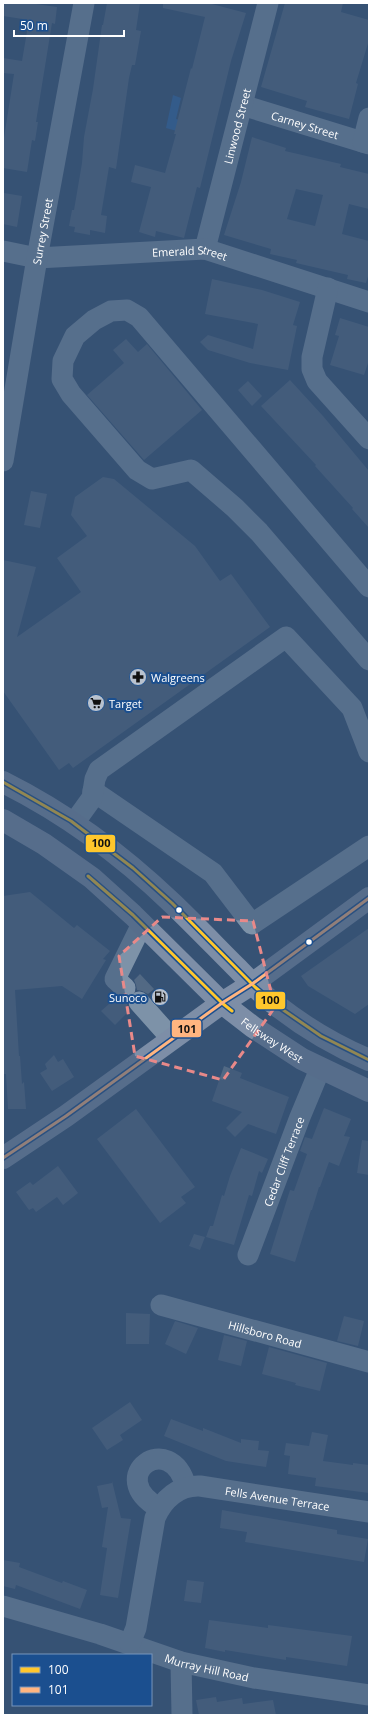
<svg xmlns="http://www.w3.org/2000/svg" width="372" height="1718" font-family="'Open Sans',sans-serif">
<rect width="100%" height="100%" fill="#365274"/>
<!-- green -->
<path fill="#2f66a5" d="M173 95 181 98 176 119 208 127 205 139 166 128Z"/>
<!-- building -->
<path fill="#526984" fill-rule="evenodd" d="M3 3H29L57 7 55 24 52 23 36 122H38L35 141 32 140 27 172 3 168V144L14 74 3 73V58L22 61 29 20 3 16Z
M107 3H140L136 30 141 31 135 65H132L129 78 116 169 109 167 101 215 107 216 105 233 90 230V235L74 232 75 227 69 226 72 210H74L82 163 84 137 93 89 102 25H103Z
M163 3H208L246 13 231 61 200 188 197 187 184 238 156 231 155 237 139 232 151 187 131 182 135 165 165 173 176 134H174L191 68 192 69 205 17 163 8Z
M285 3H343L341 12 369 20V40L356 83 358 84 349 119 305 107 307 101 261 87Z
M252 137 286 148 285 151 341 164 340 167 369 174V209L349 204 342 234 369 241V273L366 283 347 279 348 275 296 263 297 260 270 254 271 249 224 235 241 182ZM296 189 323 195 315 226 287 219Z
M4 193 22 196 17 227 3 224Z
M212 279 262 290 300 302 293 325 297 326 288 370 250 363 208 350 200 342 208 335 253 349 258 324 205 314Z
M340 318 369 327V360L364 375 330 365 339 336 335 335Z
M126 339 138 352 147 344 202 410 144 460 87 395 124 363 113 350Z
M290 380 323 416 369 471V528L352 509 353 508 315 466 316 465 261 406Z
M248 381 262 396 252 406 238 390Z
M103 477 114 479 195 546 220 581 231 574 270 627 73 768 69 763 59 770 3 691V560L36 567 17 637 81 592 57 558 87 536 71 515 75 497Z
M31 491 47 494 40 528 24 525Z
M30 892 74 928 77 925 110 951 103 959 106 960 82 999 62 986 15 990 19 1056H20L22 1084 24 1082 26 1109H8L6 1074H3V896Z
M369 928V1004L355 1014 308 986 301 976Z
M140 974 154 989 148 994 142 991 137 990 136 985 134 980Z
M117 997 122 1000H127V1005L130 1010 115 1025 101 1011Z
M54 1055 58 1062 63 1059 74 1077 52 1091 40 1073 47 1069 45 1064Z
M224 1066 242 1073 240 1078 289 1097 276 1134 248 1124 235 1137 226 1128 242 1112 212 1101Z
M324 1108 351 1119 344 1136 350 1137 339 1166 329 1162 320 1187H319L312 1210H311L295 1262 270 1254 290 1190 294 1191 307 1154 300 1151 305 1137 312 1139Z
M136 1109 195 1187 181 1197 186 1203 160 1223 97 1139Z
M362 1140 369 1141V1175L357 1173Z
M241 1148 268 1159 262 1173 259 1171 252 1196 249 1195 234 1245 206 1237 210 1226H213L222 1195 224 1196 230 1176Z
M58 1166 78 1193 63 1205 57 1197 36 1212 33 1208 29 1210 16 1192 30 1182 33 1185Z
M194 1234 205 1237 200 1250 189 1246Z
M126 1313 150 1314 149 1344H126Z
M344 1316 364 1321 358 1346 337 1341Z
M175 1321 198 1328 186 1354 165 1344Z
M224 1335 247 1341 241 1366 218 1360Z
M269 1347 327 1363 320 1391 295 1385 296 1383 262 1374Z
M130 1402 142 1420 120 1435 123 1440 107 1450 92 1428Z
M171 1419 203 1431V1428L241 1443V1439L259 1441 258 1450 269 1451 266 1467 226 1461 164 1436Z
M312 1432 328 1435 323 1461 353 1465V1463L369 1465V1493L315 1486 316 1478 288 1474 290 1456 284 1455 286 1443 309 1446Z
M112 1481 121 1518 131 1519 118 1598 100 1595 107 1548 102 1547 108 1507 102 1508 97 1486 112 1483Z
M222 1510 337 1530V1534L368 1539 364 1562 245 1542 247 1532 220 1528Z
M3 1560 20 1563 19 1567 62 1583 63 1581 87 1590 80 1609 16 1585 15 1589 3 1586Z
M187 1580 204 1582 201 1603 184 1601Z
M209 1620 268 1628V1625L352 1636 347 1666 286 1657V1660L225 1650V1652L205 1648Z
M216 1697 217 1702 242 1698 243 1704 273 1700 276 1715H199L196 1700Z"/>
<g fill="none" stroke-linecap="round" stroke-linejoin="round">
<!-- minor -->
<g stroke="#7d92a8" stroke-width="21">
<path id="s1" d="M242 105 369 144"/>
<path d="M363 142 369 118"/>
<path id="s2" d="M205 249 268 3"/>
<path id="s3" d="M3 251 37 258 205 249 369 302"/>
<path d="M328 288 312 357V369L317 381 369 439"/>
<path id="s4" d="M3 461 37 258 84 3"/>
<path d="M369 587 139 317 127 310 111 311 94 320 75 336 63 361 62 379 71 394 137 470 152 479 191 470 235 508 259 532 369 660"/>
<path d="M93 791 213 873 252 924 369 846"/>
<path d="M74 823 92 798 95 779 99 770 286 637 352 708 369 752"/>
<path d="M125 988 115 979 142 924"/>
<path d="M139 1002 172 1039"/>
<path id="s5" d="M248 1255 300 1117 320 1069"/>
<path id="s6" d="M161 1305 369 1362"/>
<path d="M159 1508C103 1476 171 1428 186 1487"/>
<path id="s7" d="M3 1606 100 1634 181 1662 254 1678 369 1695"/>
<path id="s8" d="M130 1643 136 1628 155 1518C163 1499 179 1485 200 1486L369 1512"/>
<path d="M181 1662 182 1715"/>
</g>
<!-- major -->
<g stroke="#7d8ea7" stroke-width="22">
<path d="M3 782C65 813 122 855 172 903 194 924 215 946 236 967 249 980 261 994 276 1005 304 1027 336 1046 369 1060"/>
<path id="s9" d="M3 820 44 844 92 878 133 915 222 1003 253 1027 302 1059 369 1091"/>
<path d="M3 1158 66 1116 222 1003 252 984 369 898"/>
</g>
<!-- bus-1 casing -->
<g stroke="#1b4f8f" stroke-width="6">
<path id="bus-1" d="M3 782 71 821 133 868 172 903 255 987 276 1005 321 1036 369 1060
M88 876 133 915 222 1003 232 1011"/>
</g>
<!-- bus-2 casing -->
<g stroke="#1b4f8f" stroke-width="6">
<path id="bus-2" d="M3 1158 66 1116 222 1003 252 984 369 898"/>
</g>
<!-- bus-1 -->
<use href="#bus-1" stroke="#ffc72c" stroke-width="3"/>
<!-- bus-2 -->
<use href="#bus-2" stroke="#ffb580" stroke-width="3"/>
</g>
<!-- marked area -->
<path d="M0 0H372V1718H0ZM162 917 253 921 275 1007 223 1080 135 1056 119 956Z" fill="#365274" fill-opacity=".55" fill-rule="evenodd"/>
<path fill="none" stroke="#e88989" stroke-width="3" stroke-dasharray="8 5" stroke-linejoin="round" d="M162 917 253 921 275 1007 223 1080 135 1056 119 956Z"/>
<!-- icons -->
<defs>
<g id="pharmacy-disc" transform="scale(0.9)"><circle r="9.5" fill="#b9c2ce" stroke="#1b4f8f"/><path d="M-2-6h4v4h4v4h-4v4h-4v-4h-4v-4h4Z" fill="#111"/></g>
<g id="supermarket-disc" transform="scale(0.9)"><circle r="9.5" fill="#b9c2ce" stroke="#1b4f8f"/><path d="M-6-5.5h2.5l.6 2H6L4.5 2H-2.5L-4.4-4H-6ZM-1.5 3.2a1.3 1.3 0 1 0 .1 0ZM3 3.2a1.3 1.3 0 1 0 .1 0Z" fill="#111"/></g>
<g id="fuel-disc" transform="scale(0.9)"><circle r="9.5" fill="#b9c2ce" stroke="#1b4f8f"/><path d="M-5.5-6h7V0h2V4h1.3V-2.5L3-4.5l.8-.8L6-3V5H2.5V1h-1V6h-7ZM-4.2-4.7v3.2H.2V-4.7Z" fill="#111"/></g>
</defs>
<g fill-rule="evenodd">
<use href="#pharmacy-disc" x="138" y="677"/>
<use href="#supermarket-disc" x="96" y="703"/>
<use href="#fuel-disc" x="160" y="997"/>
</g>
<!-- markers -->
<g fill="#fff" stroke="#1b4f8f" stroke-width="1.5">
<circle cx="179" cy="910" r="3.5"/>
<circle cx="309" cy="942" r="3.5"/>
</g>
<g text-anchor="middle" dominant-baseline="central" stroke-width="4" stroke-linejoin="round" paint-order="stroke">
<!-- street labels -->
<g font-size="11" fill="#fff" stroke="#1b4f8f">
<text stroke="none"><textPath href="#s1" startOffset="66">Carney Street</textPath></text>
<text stroke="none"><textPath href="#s2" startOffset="127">Linwood Street</textPath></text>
<text stroke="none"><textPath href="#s4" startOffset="233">Surrey Street</textPath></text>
<text stroke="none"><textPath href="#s3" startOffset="188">Emerald Street</textPath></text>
<text stroke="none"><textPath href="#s9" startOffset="349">Fellsway West</textPath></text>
<text stroke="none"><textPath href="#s5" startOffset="100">Cedar Cliff Terrace</textPath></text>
<text stroke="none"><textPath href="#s6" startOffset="108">Hillsboro Road</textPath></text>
<text stroke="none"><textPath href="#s8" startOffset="265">Fells Avenue Terrace</textPath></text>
<text stroke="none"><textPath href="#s7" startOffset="213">Murray Hill Road</textPath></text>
</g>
<!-- poi labels -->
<g font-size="11" fill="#fff" stroke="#1b4f8f" text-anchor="start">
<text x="151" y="677">Walgreens</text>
<text x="109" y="703">Target</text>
<text x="147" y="997" text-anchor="end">Sunoco</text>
</g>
</g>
<g stroke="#1b4f8f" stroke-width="1.5">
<rect x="85" y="834" width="31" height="19" rx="4" fill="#ffc72c"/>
<rect x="255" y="991" width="31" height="19" rx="4" fill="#ffc72c"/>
<rect x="171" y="1019" width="31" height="19" rx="4" fill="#ffb580"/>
</g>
<g font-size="11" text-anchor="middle" font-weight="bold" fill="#111">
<text x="101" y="847">100</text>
<text x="270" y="1004">100</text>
<text x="187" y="1033">101</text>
</g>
<!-- border -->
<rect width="372" height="1718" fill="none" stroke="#ffffff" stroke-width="8"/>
<!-- legend -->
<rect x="12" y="1654" width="140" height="52" fill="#1b4f8f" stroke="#7695bc"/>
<rect x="20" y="1667" width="20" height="6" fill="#ffc72c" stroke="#7695bc"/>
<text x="48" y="1674" font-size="12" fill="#ffffff">100</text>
<rect x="20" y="1687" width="20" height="6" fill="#ffb580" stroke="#7695bc"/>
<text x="48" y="1694" font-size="12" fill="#ffffff">101</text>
<!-- scale -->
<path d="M14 30v6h110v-6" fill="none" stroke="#ffffff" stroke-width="2"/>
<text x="20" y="30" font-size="12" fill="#ffffff" stroke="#1b4f8f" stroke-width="3" paint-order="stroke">50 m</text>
</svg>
